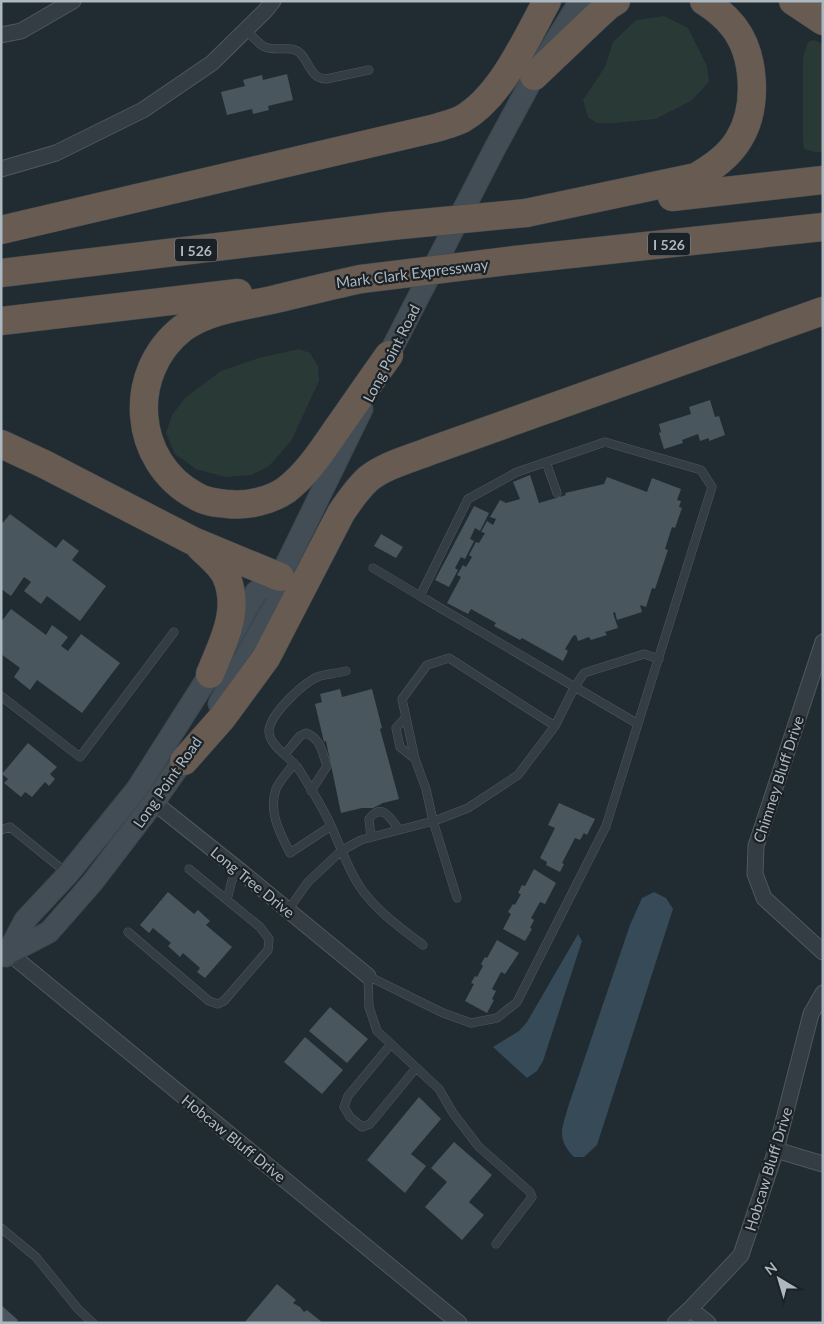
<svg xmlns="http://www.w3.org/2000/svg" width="824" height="1324" font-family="Lato,sans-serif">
<rect width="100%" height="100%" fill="#212b32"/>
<!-- green -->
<path fill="#293a36" d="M664 16 688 28 707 66 709 82 691 101 655 119 615 123H597L588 117 583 100 605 67 613 42 636 20Z
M814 40 823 44V152H815L804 149 803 139V57L808 42Z
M299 349 310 353 318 366 319 381 291 441 269 466 251 475 225 477 196 469 175 454 166 433 172 415 185 398 221 371 259 358Z"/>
<!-- water -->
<path fill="#364a58" d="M654 892 666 898 673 909 597 1145 584 1157H574C556 1138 562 1129 568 1107L630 925 642 898Z
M578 934 582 941 543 1061 537 1071 527 1078 493 1047 519 1031 527 1022Z"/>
<!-- building -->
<path fill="#49565e" d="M287 74 293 100 268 106 269 110 253 114 252 109 227 115 221 92 245 86 243 80 262 75 263 80Z
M710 400 715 417 719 416 725 435 709 441V438L700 441 698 434 682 440 683 443 664 449 659 433 661 432 659 424 691 414 689 407Z
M530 475 539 503 566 495 565 493 604 484 607 477 647 492 652 478 681 489 677 500 681 501 679 507 682 508 675 528 672 527 665 549 668 550 655 589 652 588 646 607 640 605 642 612 617 620 615 612 613 613 618 628 605 632 607 635 591 640 589 637 578 641 576 635 573 636 565 649 568 651 563 661 522 638 520 640 494 626 496 623 471 609 468 614 447 603 461 577 457 575 463 565 466 567 472 557 469 555 476 542 479 543 485 533 481 532 487 521 493 525 496 519 490 517 500 500 506 503 520 499 513 482Z
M474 506 489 513 480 531 475 528 470 539 474 541 465 559 461 557 455 568 458 570 449 587 435 580Z
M10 514 56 548 63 539 79 551 72 560 106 586 80 621 47 596 41 604 24 591 31 582 24 577 11 596 1 589V525Z
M381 534 403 547 396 558 374 546Z
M11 609 46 635 52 625 68 637 61 646 68 651 81 634 120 663 82 713 37 680 30 690 14 677 20 668 1 654V622Z
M340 689 342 697 372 689 382 728 380 729 399 799 383 803 373 808H362L341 813 326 741 324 742 315 704 322 702 320 694Z
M28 743 57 767 50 774 55 779 49 786 45 782 32 797 25 792 21 797 4 783 8 779 2 774Z
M559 803 595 819 587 835 584 833 580 840 575 838 562 863 564 864 560 872 546 865 547 862 540 858 555 828 548 825Z
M534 869 556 883 545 904 540 902 531 918 534 920 530 928 532 929 525 941 503 929 511 914 508 912 513 904 515 905 521 894 518 893 522 885 525 886Z
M168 892 194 914 198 910 210 921 206 925 232 947 205 978 197 972 200 968 183 953 180 957 168 946 171 943 153 928 149 933 140 925Z
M497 940 519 953 505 974 501 972 492 989 496 991 492 999 494 1000 487 1013 465 1001 474 984 471 983 475 976 477 977 483 966 481 964 485 957 487 958Z
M330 1007 368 1039 347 1063 309 1031Z
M305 1037 343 1070 322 1094 284 1062Z
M419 1097 441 1119 411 1154 426 1166 405 1193 367 1160Z
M454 1142 492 1175 469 1202 484 1215 462 1240 425 1207 447 1182 431 1168Z
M277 1284 296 1300 293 1303 300 1307 304 1312 307 1310 323 1323H244Z
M1 1305 18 1320 16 1323H1Z"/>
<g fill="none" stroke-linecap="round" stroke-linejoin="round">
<!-- lane casing -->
<g stroke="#4e585e" stroke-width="9">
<path id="lane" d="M246 30C251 35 257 42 263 46 274 53 290 44 300 53 310 63 310 78 326 79L369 70
M546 462 557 493
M373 568 420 596
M346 671C338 673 328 674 320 676 305 681 271 713 269 730 268 745 290 757 298 768 310 787 323 807 332 828 341 848 352 879 366 895 382 915 403 930 423 945
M1 696 80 757 174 632
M406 717 396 728 400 747 415 759
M285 754 300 736 306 733C321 739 322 752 327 766L311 791
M294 763C289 771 280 780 276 789 268 812 280 833 290 853L331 826
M1 830 10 827 68 874
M371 837 369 819C382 802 391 818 399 830
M189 869 227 900
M457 898 433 821 426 789 415 759 402 699 427 665 449 658 555 726
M288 910 308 882 341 851 361 840 437 820 468 808 518 775 555 726 574 688 584 673 644 654 659 659
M128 932 209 1001 218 1004 224 1001 268 950 269 939 260 927 227 900 232 880 239 870
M391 1044 348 1096 344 1107 350 1117 362 1127 370 1124 416 1068
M1 1228 36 1257 78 1309 93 1323
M496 1244 532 1197 530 1192 479 1147 453 1113 439 1089 377 1031 369 1007 368 976 443 1013 471 1023 497 1018 517 1002 606 826 712 487 701 470 605 442 517 472 468 499 420 596 638 724"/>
</g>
<!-- street casing -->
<g stroke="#4e585e" stroke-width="17">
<path id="street" d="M1 35 21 31 73 1
M1 169 56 153 143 110 212 63 265 11 273 1
M823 642 756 846 755 874 764 898 823 952
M146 796 239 870 368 976
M9 953 459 1323
M776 1150 823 1164
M690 1309 708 1323
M675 1323 690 1309 741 1255 776 1150 811 1014 823 993"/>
</g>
<!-- secondary casing -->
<g stroke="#3d464d" stroke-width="23">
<path id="secondary" d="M382 368 495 148 534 76 580 1
M219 704 279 598 280 577 362 409
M9 953 49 932 92 883 154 802 191 749
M6 956 25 920 68 874 137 789 210 674 256 592 280 577"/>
</g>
<!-- highway casing -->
<g stroke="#3e484e" stroke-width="29">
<path id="highway" d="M793 1 823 21
M534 76 596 17 608 6 616 1
M672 197 823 180
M526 213 696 177C713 167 729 156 739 139 758 108 756 55 733 26 725 16 715 8 704 1
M1 230 436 128C445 125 454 123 462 119 501 97 526 39 547 1
M515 260 823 227
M1 273 391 226
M361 279C333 285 305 292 276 299 246 306 209 309 183 328 126 372 132 462 196 496 205 502 218 503 228 504 247 506 270 501 286 490 307 474 322 451 337 429 354 405 371 380 389 355
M1 321 238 293
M1 444 44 464 193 541 280 577
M200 547C209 556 221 565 226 576 241 610 223 642 210 674
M184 761 222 718 266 658 341 513C349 501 357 489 368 479 385 465 410 459 430 451L823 311"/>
</g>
<!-- lane -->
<use href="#lane" stroke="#343d43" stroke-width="8"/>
<!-- street -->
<use href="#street" stroke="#343d43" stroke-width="15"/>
<!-- secondary -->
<use href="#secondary" stroke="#424d56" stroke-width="21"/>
<!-- highway -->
<use href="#highway" stroke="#685b52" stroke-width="28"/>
<!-- highway-bridge casing -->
<g stroke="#3e484e" stroke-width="29" stroke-linecap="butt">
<path id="highway-bridge" d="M391 226 526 213
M361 279 515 260"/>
</g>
<!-- highway-bridge -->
<use href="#highway-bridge" stroke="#685b52" stroke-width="28"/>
</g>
<g text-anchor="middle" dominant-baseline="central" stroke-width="4.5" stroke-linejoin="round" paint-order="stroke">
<!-- shield labels -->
<g fill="#1a2227" stroke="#828b92" stroke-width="1">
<rect x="648" y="232.5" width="42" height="23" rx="4"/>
<rect x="175" y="238.5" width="42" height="23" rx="4"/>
</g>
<g font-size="14" font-weight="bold" fill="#aeb8c0">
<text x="669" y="244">I 526</text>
<text x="196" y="250">I 526</text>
</g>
<!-- street labels -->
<g font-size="15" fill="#aeb8c0" stroke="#1a2227">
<text transform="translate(412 273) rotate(-7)">Mark Clark Expressway</text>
<text transform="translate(391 353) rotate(-63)">Long Point Road</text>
<text transform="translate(778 779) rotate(-72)">Chimney Bluff Drive</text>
<text transform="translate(167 782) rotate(-55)">Long Point Road</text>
<text transform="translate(253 882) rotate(39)">Long Tree Drive</text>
<text transform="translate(234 1138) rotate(39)">Hobcaw Bluff Drive</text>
<text transform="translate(768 1169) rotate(-73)">Hobcaw Bluff Drive</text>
</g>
</g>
<!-- border -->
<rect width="824" height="1324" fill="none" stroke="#aeb8c0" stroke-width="5"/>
<!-- north arrow -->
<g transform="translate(779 1279) rotate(322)" stroke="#1a2227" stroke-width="4" paint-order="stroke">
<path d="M0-4L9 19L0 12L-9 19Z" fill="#aeb8c0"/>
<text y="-8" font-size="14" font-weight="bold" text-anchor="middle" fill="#aeb8c0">N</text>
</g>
</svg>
